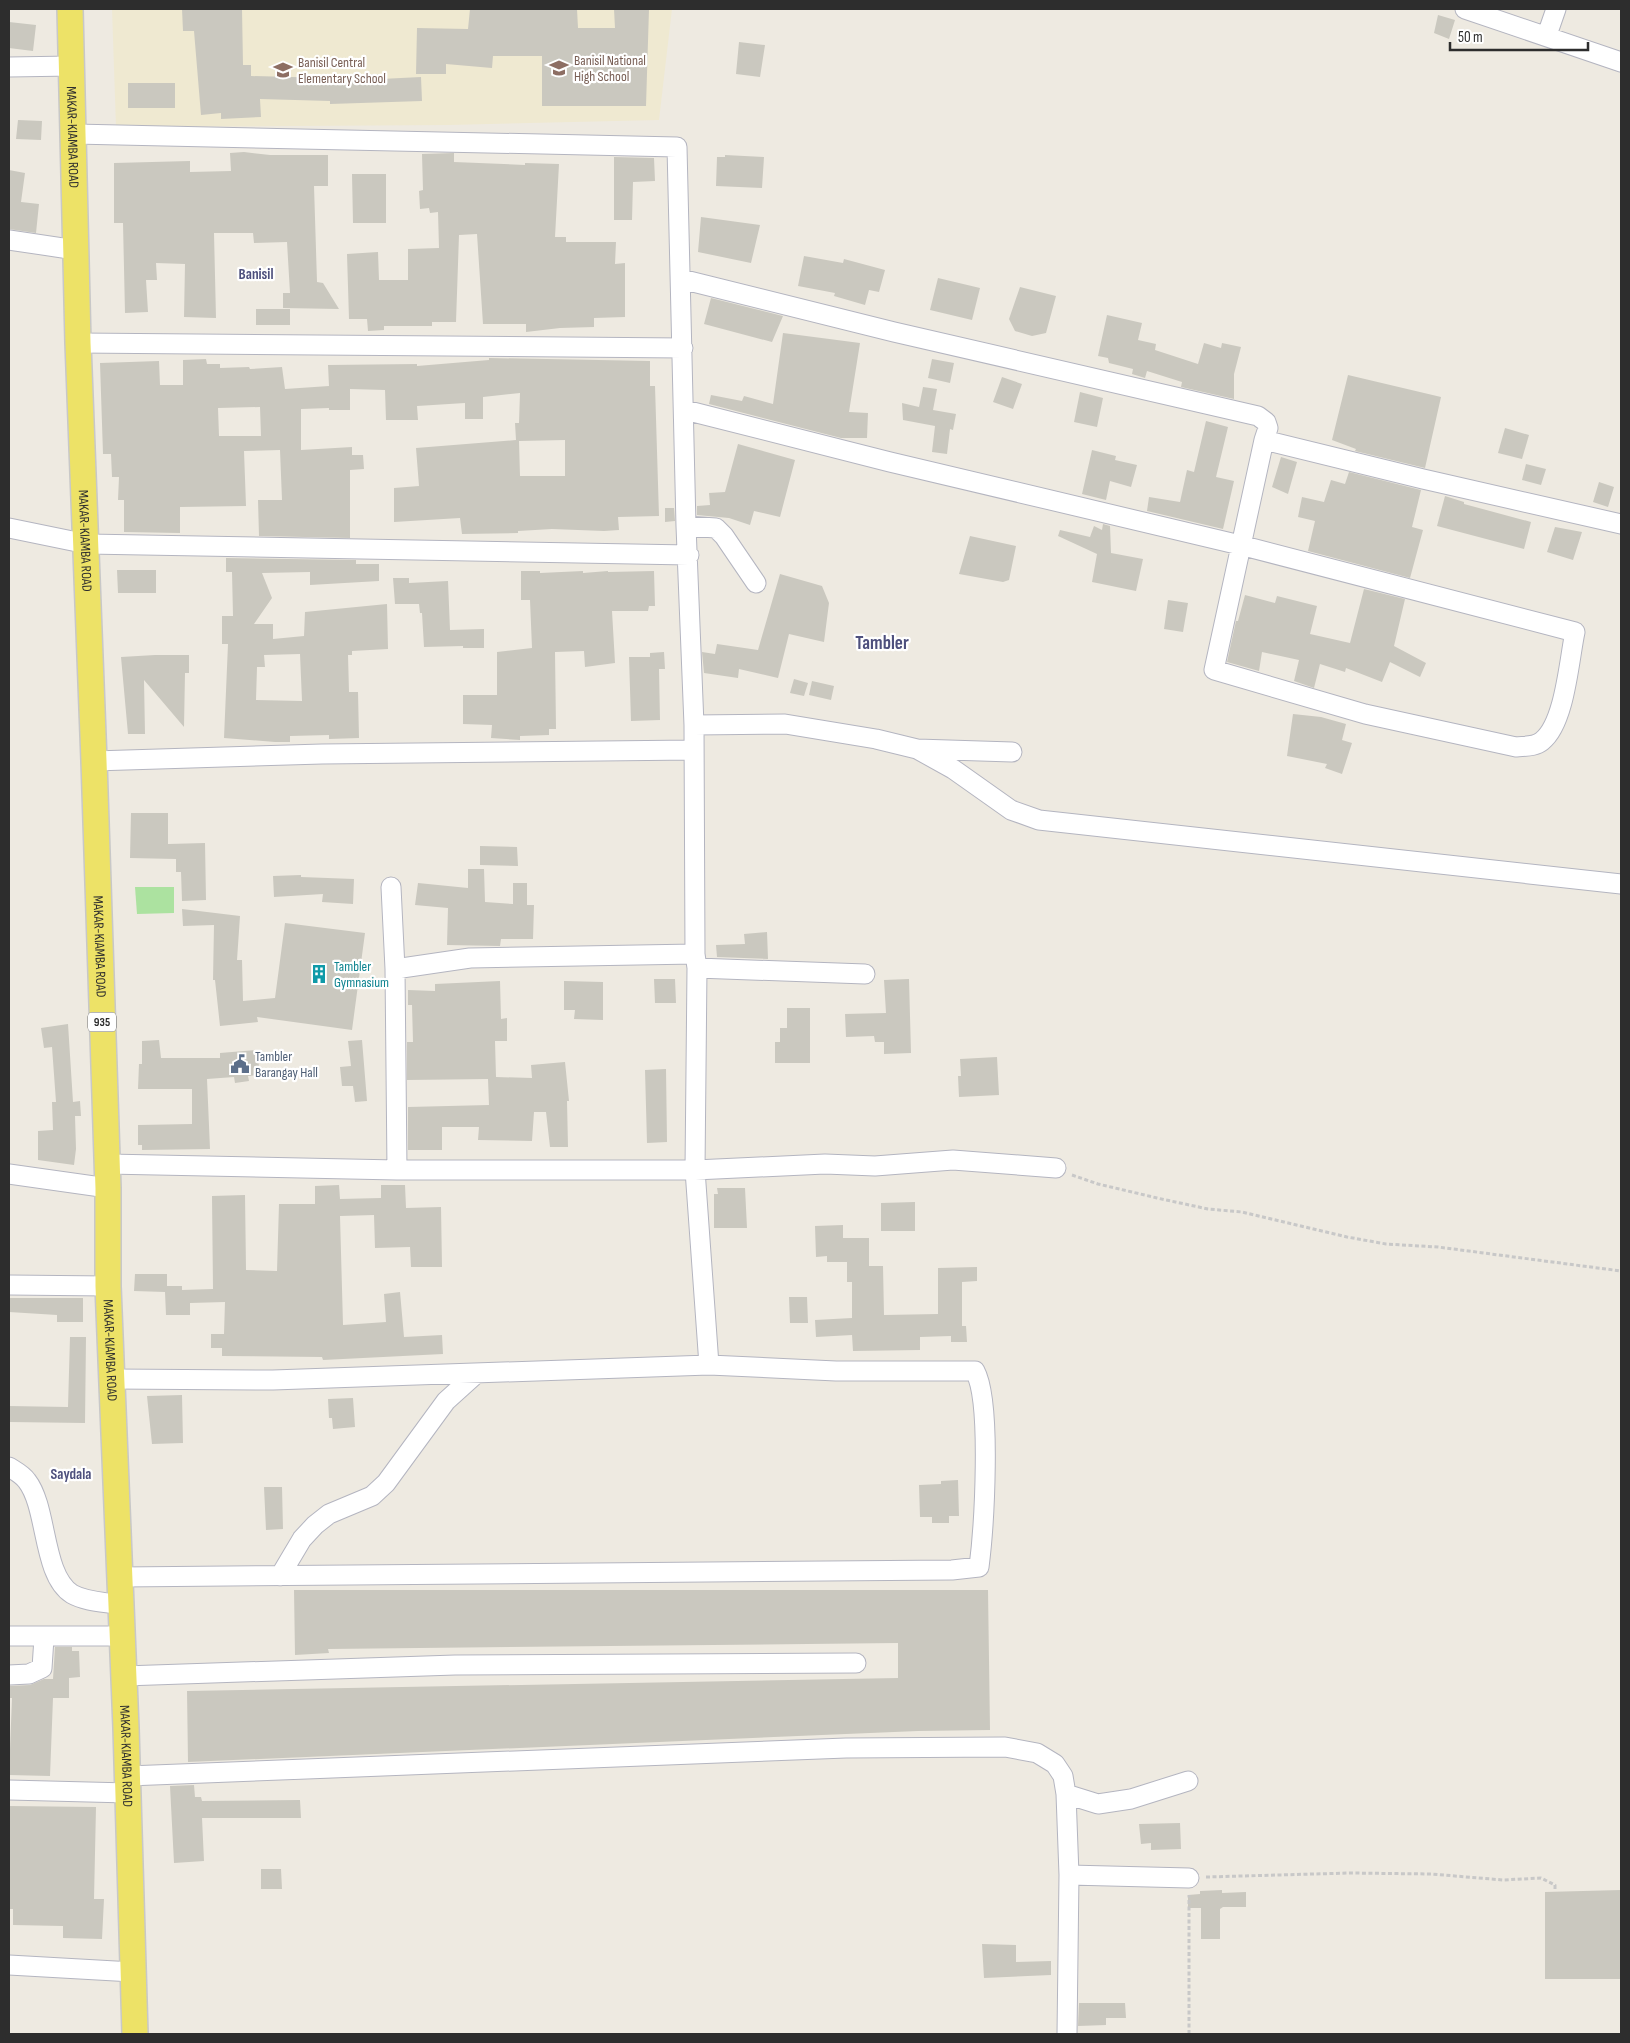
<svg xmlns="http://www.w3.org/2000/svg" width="1630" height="2043" font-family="'Sofia Sans Condensed',sans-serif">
<rect width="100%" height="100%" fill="#eeeae1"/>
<!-- education -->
<path fill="#efe9d1" d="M112 9H672L659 120 449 125 116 127Z"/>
<!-- green -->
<path fill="#ace2a0" d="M135 887H174V913L137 914Z"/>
<!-- building -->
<path fill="#cac8bf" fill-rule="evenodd" d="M182 9H242L243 65H251V76L330 78V74H381V79L421 77 422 101 330 104V101L260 99 261 117 221 119V113L201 115 194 31H183Z
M470 9H577L578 28H615L614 9H649L646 106H542V56H493L492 68 446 64V74H416L417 28 468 29Z
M1438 15 1455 20 1449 39 1434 33Z
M9 22 36 25 33 51 9 48Z
M739 42 765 45 760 77 736 74Z
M128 83H175V108H128Z
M18 120 42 121 41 140 16 139Z
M244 152 270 155H328V186H314L317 282 323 283 339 309 283 308V293H290L287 242 254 243 253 233H214L216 318 184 317 185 264 156 263 157 280H146L148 312 125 313 123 223H114V163L190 161V172L231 171 230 153Z
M454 153V162L525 165V163L559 164 555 237H566V242H616L615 264 625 263V317L594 318V327L560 328 526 332V324H483L477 234 459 235 456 322H432V326H384V330L368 331 367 319H349L347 254 378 252 379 280H408V249L439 248 438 212 430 213 429 208 420 209 419 191 423 190 422 154Z
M725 155 764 157 762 188 716 186 717 157H725Z
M614 157 654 158 655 181 633 182 632 220H614Z
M9 170 25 173 21 202 39 204 36 233 9 229Z
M352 174H386V223H353Z
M701 217 760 225 751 263 698 252Z
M804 256 843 263 844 259 885 270 879 292 869 290 865 305 834 296 835 293 798 286Z
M938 278 980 288 972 320 930 310Z
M1020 287 1056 296 1046 333 1032 336 1015 331 1009 319Z
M711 298 783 316 772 342 704 324Z
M256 309H290V325H256Z
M1107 315 1142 323 1138 340 1156 344 1155 350 1198 364 1204 343 1221 348 1222 343 1241 347 1234 374V399L1181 387 1182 382 1147 371 1145 378 1132 374 1133 369 1109 363 1108 358 1098 356Z
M783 333 860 343 849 412 868 413 867 438H841L709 404 711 395 742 401 744 396 773 404Z
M489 358 650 361V386H655L659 516 618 517 619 530 604 531 552 529 518 531V533L462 534 460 518 394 522V488L419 486 416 448 516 440 515 423H519L520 393 483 397V419H465V403L417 406 418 420H386L385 390 350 389V410H329V408L301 409V450L352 447V455H363L364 469 350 470V538L259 536 258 500H282L280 450 244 451 246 506 180 507V533L124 532V500H118L119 477H112L111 454H103L100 363 159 361 160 385H183V360L206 359 207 364H220V368L249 367 250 369 282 367 285 389 329 386 328 365 417 364V366L489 360ZM260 407 261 436H219L218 408ZM565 440V476H520L519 441Z
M932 359 954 363 950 383 928 378Z
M1348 375 1441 397 1425 468 1355 451 1356 449 1332 440Z
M1002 377 1022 384 1013 409 993 402Z
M923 387 937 389 933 410 956 414 953 430 950 429 947 454 932 452 935 426 903 420 902 403 919 407Z
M1080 392 1103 398 1097 427 1074 422Z
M1206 421 1228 427 1216 477 1234 481 1223 529 1147 511 1149 497 1180 502 1187 470 1194 472Z
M1505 428 1529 435 1522 459 1498 453Z
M738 444 795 460 780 517 754 511 750 525 729 518 697 515V506L710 505 709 493 725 492Z
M1092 450 1116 456 1115 460 1137 465 1131 487 1110 481 1106 500 1082 494Z
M1281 457 1297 462 1288 494 1272 487Z
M1526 464 1546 469 1541 485 1522 480Z
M1349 472 1421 490 1412 527 1423 530 1410 578 1308 551 1315 521 1298 517 1302 497 1324 502 1331 480 1345 484Z
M1599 482 1614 487 1608 507 1593 502Z
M1445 496 1464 502V504L1531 522 1524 549 1437 526Z
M665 508H674L675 521 665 522Z
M1103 524 1110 526 1111 553 1143 559 1136 591 1092 582 1097 554 1058 536 1060 530 1090 537 1094 526 1102 530Z
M1555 527 1582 532 1573 560 1547 552Z
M970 536 1016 546 1009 580 1003 582 959 574Z
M226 558 356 560V564H379V581L310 585V572L262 573 272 598 254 624H273V639L304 636 305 612 387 604 388 649 352 651V655H348L349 692H358L359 738 329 739V735L290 736V742H275L224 738 228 644H222V616H233L232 572H226ZM300 654 302 701 256 700 257 667H265L264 655Z
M117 570H156V593H118Z
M521 571H540V573L583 571V573L608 571V572L654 571 655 606H649L648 611H612L615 663 585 667 584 651 555 652 556 729H549V735L520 736V740L491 738 492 725 463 724V695H497V652L532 648 530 600H521Z
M780 574 822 586 829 603 824 642 789 634 778 678 739 669 738 678 704 673 702 652 715 654 717 644 758 650Z
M393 578H409V583L448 581 450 630 484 629V648H463V646L424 647 422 613H420L419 604H395Z
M1364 589 1405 599 1394 646 1426 663 1420 677 1390 662 1382 682 1346 668 1345 672 1320 664 1314 688 1294 681 1299 660 1262 652 1259 671 1227 662 1236 621H1238L1245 595 1275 603 1277 596 1317 606 1310 634 1350 643Z
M1168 600 1188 603 1183 632 1164 629Z
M664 652 665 669H659L660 720 631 721 629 657H650V653Z
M155 655H189V673H185L184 727 144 680 145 734H128L121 657Z
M794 679 808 683 804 696 790 693Z
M812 681 834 686 831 700 809 695Z
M1293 714 1321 717 1346 724 1342 740 1352 743 1342 774 1325 768 1327 764 1287 756Z
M131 813H168V844L205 843 206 900 182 901 181 872H176V859L130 858Z
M480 846 517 847 518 866 480 865Z
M468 869H484L485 902 513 904V883H527V905H534L533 939H501L500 946 447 945 448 908 415 905 418 883 468 888Z
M301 875V877L354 879 353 904 322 902 323 894 274 897 273 876Z
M182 909 240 916 237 960H242L243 1001 275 998 285 923 365 933 352 1030 257 1017 258 1022 220 1026 215 980H213L214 925 183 926Z
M767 932 768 959 717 957 716 945 745 944 744 934Z
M654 979H675L676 1003H655Z
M909 979 911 1053 884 1054V1042H875L874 1036 846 1037 845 1014 886 1013 884 980Z
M500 981 501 1019 507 1018V1041H495L496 1077 532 1078 531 1065 565 1062 569 1101H567L568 1147H550L546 1112H534L532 1141 478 1140 479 1127H442V1150H408V1107L489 1105 488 1079 407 1080V1042H413L412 1005H408V990L435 991V984Z
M564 981 603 982V1020L574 1019 575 1010H564Z
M787 1008H810V1063H775V1042H780V1028H787Z
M68 1024 73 1102 80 1101 81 1116H75L76 1149 74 1165 38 1160V1131L53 1130 52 1102H56L52 1047 44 1048 41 1028Z
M159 1040 161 1058H220V1053L257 1050 260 1075 248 1076 249 1081 235 1083 234 1077 207 1079 210 1149 142 1150V1145H138V1125L192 1124V1089H138L139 1064H142V1041Z
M362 1040 367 1101 355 1102 353 1086H342L340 1067 351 1066 348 1041Z
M997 1057 999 1095 959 1097 958 1076H961L960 1059Z
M666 1069 667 1142 647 1143 645 1070Z
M339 1185 340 1199 381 1198V1185H405L406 1208 441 1207 442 1267H411L410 1247 375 1248 374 1215 340 1216 343 1325 386 1322 384 1294 400 1292 404 1337 442 1335 443 1354 323 1360 322 1357 222 1356V1348H211V1334H224L225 1302 190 1303V1315H166L165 1292 134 1291 135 1274H167V1286H182V1290L213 1289 212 1196 245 1195 246 1270 277 1271 279 1204H315V1186Z
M717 1188H745L747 1228H714V1194H718Z
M915 1202V1231H881V1203Z
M843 1225V1238H869V1266H883L884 1315 938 1314V1268L977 1267V1281L962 1282V1326H966L967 1342H951V1336L920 1337V1350L853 1351 852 1335 816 1337 815 1320 852 1318V1282H847V1262H827V1256L816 1257 815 1226Z
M789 1297H807L808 1323H790Z
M9 1298H83V1322H57V1315L9 1312Z
M70 1337H86L85 1423 9 1422V1406L68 1407Z
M182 1395 183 1443 152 1444 147 1396Z
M353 1398 355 1427 333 1429 332 1418H329L328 1399Z
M958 1480 959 1516H949V1523H932V1517H920L919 1485 941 1484V1481Z
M264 1487H282L283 1529 266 1530Z
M294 1590H988L990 1730 918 1731 188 1762 187 1691 898 1678V1643L328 1649 329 1653 295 1655Z
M55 1647H72V1651H79L80 1677 69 1678V1698H53L50 1776 9 1775 12 1698H9V1686L30 1685 44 1679H53Z
M194 1785 195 1797H201L202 1801 300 1800 301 1818H202L204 1861 174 1863 170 1786Z
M9 1806 96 1807 94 1899H104L102 1939 63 1938V1926L13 1925V1909H9Z
M1180 1823 1181 1849 1151 1850V1843L1141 1844 1139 1824Z
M261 1869H281L282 1889H261Z
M1222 1890V1893L1246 1892V1907H1223L1220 1909V1939H1201V1908H1188V1895L1200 1894V1891Z
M1621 1890V1979H1545V1892Z
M982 1944 1016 1945V1962L1051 1961V1975L984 1978Z
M1079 2003H1125L1126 2018H1106V2025L1078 2026Z"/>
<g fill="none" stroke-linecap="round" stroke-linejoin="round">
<!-- minor casing -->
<g stroke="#b4b5c0" stroke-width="21">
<path id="minor" d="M1465 9 1621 62
M1547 35 1556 9
M9 67 72 66
M74 134 677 147 686 526 694 725 695 954 697 968 695 1170 709 1365
M9 240 76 250
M681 279 894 332 1258 416 1266 422 1268 428 1264 440 1423 479 1621 524
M78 343 683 348
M685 410 890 462 1240 545 1575 632C1569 660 1565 723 1542 741 1535 747 1525 746 1516 747L1365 714 1214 670 1264 440
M686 526 716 528 724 536 756 583
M9 528 87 544 689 555
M694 725 785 724 876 739 917 749 1012 752
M917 749 953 769 1011 810 1039 820 1621 884
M94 761 322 754 693 750
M391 887 395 969
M697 968 865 974
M107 1164 397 1170H695L825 1164 875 1166 953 1160 1056 1168
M397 1170 395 969 470 958 695 954
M9 1174 108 1188
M9 1285 108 1286
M112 1379 273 1380 709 1365 836 1371H975C992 1402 984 1528 979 1567L952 1570 120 1577
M9 1467C15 1471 22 1474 27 1481 48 1508 42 1575 72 1594 86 1602 106 1602 121 1605
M280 1576 302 1539 315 1525 329 1514 372 1496 386 1483 446 1401 477 1373
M9 1636H123
M9 1675 29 1674 42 1668 44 1638
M124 1676 455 1665 856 1663
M128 1776 846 1748 1005 1747 1037 1753 1055 1764 1063 1776 1066 1794 1069 1875 1067 2034
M9 1790 128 1793
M1066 1794 1098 1804 1131 1799 1188 1781
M1069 1875 1189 1878
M9 1965 133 1972"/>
</g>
<!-- major casing -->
<g stroke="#c8c8c8" stroke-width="28">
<g id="major">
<path id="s1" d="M70 9 78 343 94 761 108 1188V1286L126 1728 135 2034"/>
</g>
</g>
<!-- path -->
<path stroke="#c8c8c8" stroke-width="3" stroke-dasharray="4 2.5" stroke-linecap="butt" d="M1072 1175 1098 1184 1157 1198 1208 1209 1242 1212 1347 1237 1386 1244 1438 1247 1621 1271
M1206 1877 1350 1873 1431 1874 1503 1880 1541 1878 1555 1885V1891
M1189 2034V1895"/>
<!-- minor -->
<use href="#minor" stroke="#fff" stroke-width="19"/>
<!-- major -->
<use href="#major" stroke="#ede267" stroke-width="25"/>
</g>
<!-- icons -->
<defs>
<g id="school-bare" transform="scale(1.5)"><path d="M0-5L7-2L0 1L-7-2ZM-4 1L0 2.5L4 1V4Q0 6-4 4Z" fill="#8d6e63" stroke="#fff" stroke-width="2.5" paint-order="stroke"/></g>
<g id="building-bare" transform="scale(1.5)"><path d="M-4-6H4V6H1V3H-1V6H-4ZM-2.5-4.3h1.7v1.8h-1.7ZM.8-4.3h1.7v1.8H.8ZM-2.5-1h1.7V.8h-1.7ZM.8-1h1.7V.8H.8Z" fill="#0f9aa8" stroke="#fff" stroke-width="2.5" paint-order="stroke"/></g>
<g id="civic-bare" transform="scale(1.5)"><path d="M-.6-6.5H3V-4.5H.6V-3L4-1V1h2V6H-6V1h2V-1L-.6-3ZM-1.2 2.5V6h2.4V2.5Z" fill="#5c6f8a" stroke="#fff" stroke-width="2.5" paint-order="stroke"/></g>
</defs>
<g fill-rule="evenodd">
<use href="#school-bare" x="559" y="68"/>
<use href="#school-bare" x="283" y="70"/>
<use href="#building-bare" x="319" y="974"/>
<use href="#civic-bare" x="240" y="1064"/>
</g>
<g text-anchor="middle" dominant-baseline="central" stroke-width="4.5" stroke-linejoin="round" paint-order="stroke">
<!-- shield labels -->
<rect fill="#fff" stroke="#6c6c6c" stroke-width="1" x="88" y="1012.5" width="28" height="19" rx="4"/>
<g font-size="12" font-weight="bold" fill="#2d2d2d">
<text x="102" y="1022">935</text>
</g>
<!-- education labels -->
<g font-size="14" fill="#785e54" stroke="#fff" text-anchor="start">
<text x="574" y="60">Banisil National<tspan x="574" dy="16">High School</tspan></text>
<text x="298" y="62">Banisil Central<tspan x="298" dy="16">Elementary School</tspan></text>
</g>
<!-- street labels -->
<g font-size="14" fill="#2d2d2d" stroke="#fff">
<text stroke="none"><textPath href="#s1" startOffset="128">MAKAR-KIAMBA ROAD</textPath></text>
<text stroke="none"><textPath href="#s1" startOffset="532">MAKAR-KIAMBA ROAD</textPath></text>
<text stroke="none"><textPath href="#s1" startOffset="938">MAKAR-KIAMBA ROAD</textPath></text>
<text stroke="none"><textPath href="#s1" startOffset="1342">MAKAR-KIAMBA ROAD</textPath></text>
<text stroke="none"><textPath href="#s1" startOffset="1748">MAKAR-KIAMBA ROAD</textPath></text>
</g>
<!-- culture labels -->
<g font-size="14" fill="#0d838f" stroke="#fff" text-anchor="start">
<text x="334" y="966">Tambler<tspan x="334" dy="16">Gymnasium</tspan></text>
</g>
<!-- service labels -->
<g font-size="14" fill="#4e5e75" stroke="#fff" text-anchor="start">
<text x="255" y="1056">Tambler<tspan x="255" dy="16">Barangay Hall</tspan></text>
</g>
<!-- neighbourhood labels -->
<g font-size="15" font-weight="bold" fill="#4e507d" stroke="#fff">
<text x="256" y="274">Banisil</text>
<text x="71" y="1474">Saydala</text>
</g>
<!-- district labels -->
<g font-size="19" font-weight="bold" fill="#4e507d" stroke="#fff">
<text x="882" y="643">Tambler</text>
</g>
</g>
<!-- border -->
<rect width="1630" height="2043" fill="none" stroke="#2d2d2d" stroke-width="20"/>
<!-- scale -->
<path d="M1450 42v8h138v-8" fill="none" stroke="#2d2d2d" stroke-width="2.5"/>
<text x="1458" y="42" font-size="15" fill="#2d2d2d" stroke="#ffffff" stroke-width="4" paint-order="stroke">50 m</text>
</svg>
